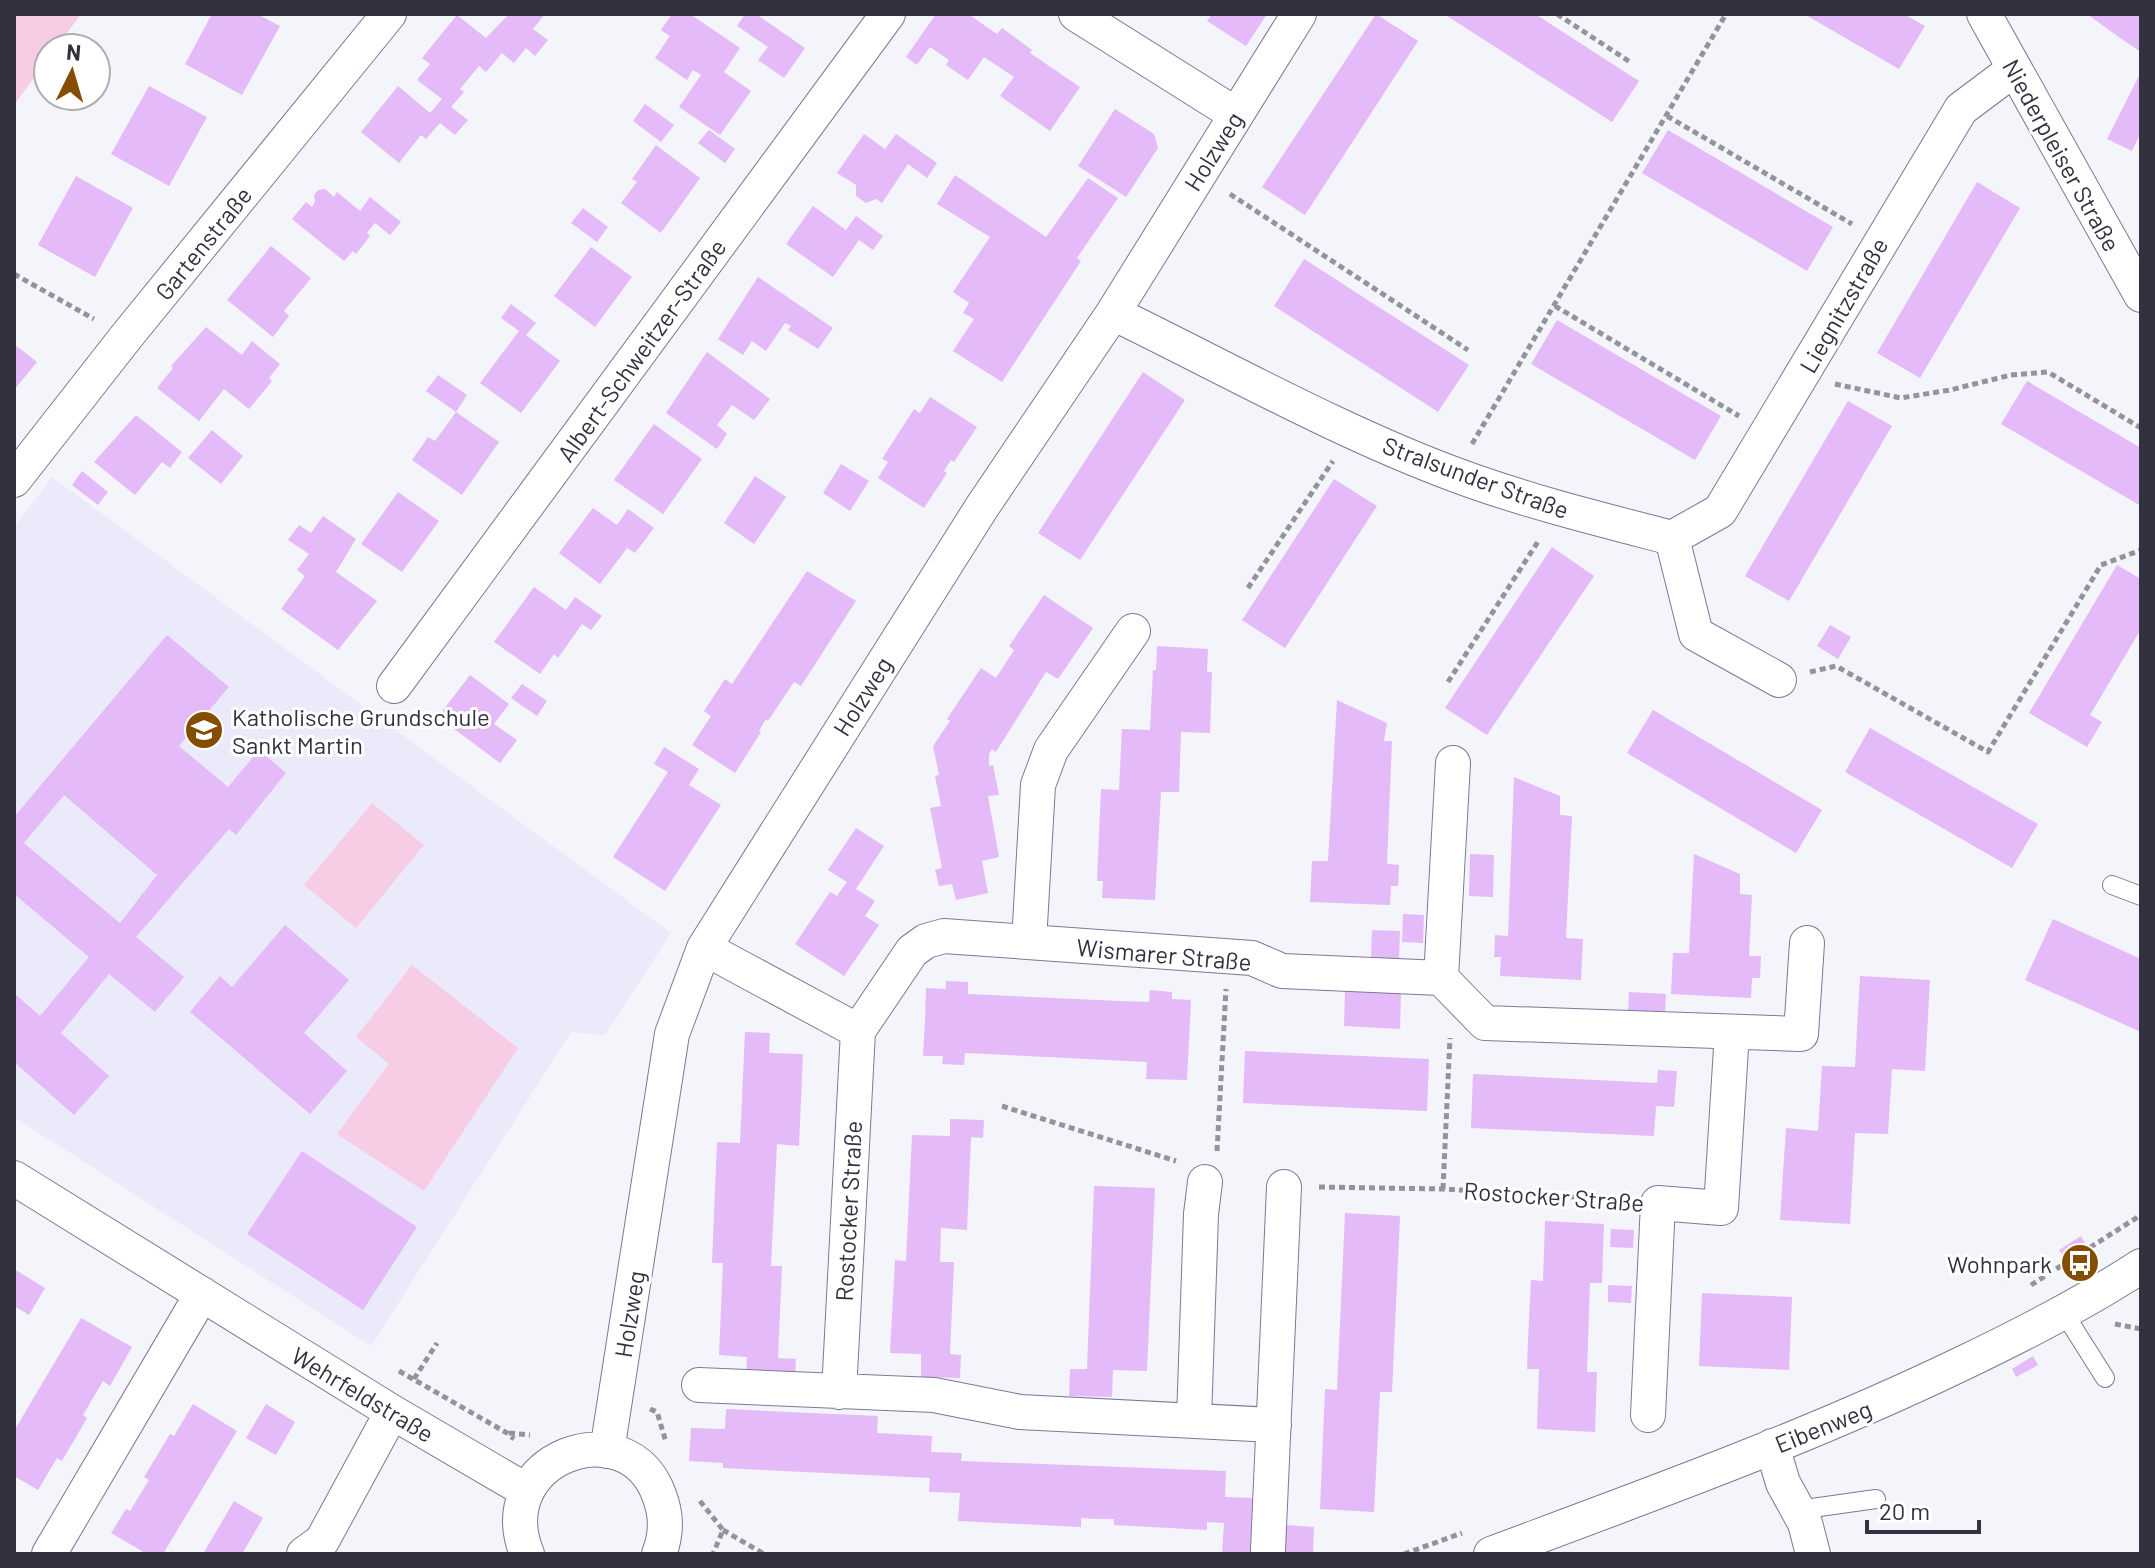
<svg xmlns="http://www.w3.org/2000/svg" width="2155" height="1568" font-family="Barlow,sans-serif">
<rect width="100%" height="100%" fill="#f4f4fb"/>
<!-- built -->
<path fill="#eaeafb" d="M52 477 671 933 605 1035 571 1032 371 1346 14 1117V527Z"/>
<!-- green -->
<path fill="#f7cde6" d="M14 14H81L56 48H48V59L14 105Z
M372 803 424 845 356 928 304 885Z
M412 965 518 1048 424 1191 337 1134 389 1064 356 1037Z"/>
<!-- building -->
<path fill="#e4baf8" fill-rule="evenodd" d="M212 14H257L280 26 242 95 185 64Z
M509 14H545L533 29 548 40 535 56 526 48 514 63 502 53 486 72 479 66 460 89 464 92 451 107 468 120 455 135 440 123 426 139 421 135 399 163 361 132 398 86 430 113 442 99 417 80 430 64 422 58 457 15 486 38Z
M672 14H690L740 48 724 72 751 91 720 135 679 107 701 75 693 70 687 80 655 58 670 36 661 30Z
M745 14H756L805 48 784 78 758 60 768 47 737 26Z
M936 14H968L997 34 1002 28 1032 50 1030 53 1080 87 1050 131 1000 96 1014 77 984 57 968 80 946 65 949 60 930 47 917 65 906 57Z
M1212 14H1267L1246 46 1207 21Z
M1376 14 1418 41 1305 215 1262 187Z
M1444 14H1535L1639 81 1612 122Z
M1804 14H1904L1925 26 1899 69Z
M2087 14H2141V52L2123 40Z
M2141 72V132L2132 151 2107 139Z
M149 86 207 117 169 186 111 154Z
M645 104 674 125 661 142 633 121Z
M1115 109 1154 134 1158 148 1126 197 1078 166Z
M709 130 735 149 725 163 698 143Z
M1668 130 1833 227 1807 271 1642 173Z
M864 134 885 149 896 134 937 163 927 178 908 164 882 203 876 199 866 203 856 196V185L837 173Z
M656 145 700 178 661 233 621 203 637 182 632 179Z
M955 175 1046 237 1088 178 1118 198 1077 258 1081 261 1002 382 953 351 974 319 963 313 969 303 953 292 990 237 937 204Z
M76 176 133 208 95 277 38 245Z
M1977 182 2020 208 1920 378 1877 353Z
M325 189 334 197 337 192 360 211 370 197 401 222 390 235 375 223 367 233 370 236 356 254 353 251 344 261 292 219 306 202 312 207 315 202 314 195 318 190Z
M813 206 846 230 856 216 883 236 873 250 859 240 833 277 786 244Z
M583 208 608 227 597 242 571 223Z
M271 246 311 278 284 311 289 316 273 337 227 300Z
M591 247 632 277 595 327 554 296Z
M1304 259 1469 365 1438 412 1274 306Z
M758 277 833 328 818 349 788 330 791 326 785 323 766 351 752 341 743 355 718 339Z
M511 304 536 323 526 335 560 361 521 413 480 383 519 331 501 318Z
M1557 320 1721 416 1695 460 1531 364Z
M206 327 242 355 252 341 280 364 269 378 272 381 249 409 224 389 199 421 157 388 173 368 171 366Z
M14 344 37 362 14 390Z
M707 352 770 399 754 420 732 405 717 425 727 434 717 449 666 413Z
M1143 372 1185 400 1080 560 1038 533Z
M438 375 467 395 456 412 426 391Z
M2027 381 2141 448V506L2001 424Z
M930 397 977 427 954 462 951 460 944 471 947 473 924 508 878 478 888 462 882 459 914 409 920 413Z
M1848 401 1892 426 1789 601 1745 576Z
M456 412 499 442 462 495 412 460 428 437 435 441Z
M136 415 182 452 170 468 162 462 135 495 94 462Z
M654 424 702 459 663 514 614 480Z
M212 430 243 456 221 484 188 458Z
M841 464 869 481 850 511 823 493Z
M82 471 108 492 98 505 72 485Z
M755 476 786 497 754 544 724 523Z
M1334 479 1377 506 1285 648 1242 620Z
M398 492 439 521 402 572 361 544Z
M593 508 617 525 628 509 654 528 635 553 627 548 600 584 559 553Z
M323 516 356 539 336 572 377 601 338 650 281 609 305 576 297 570 309 554 288 540 299 525 311 533Z
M1552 547 1594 576 1487 735 1445 708Z
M2117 565 2141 579V629L2090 715 2102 722 2087 747 2029 713Z
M807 571 856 601 801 686 794 682 768 721 766 719 759 731 761 732 735 773 692 745 711 716 704 711 725 679 732 684Z
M534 587 566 610 575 597 602 616 591 630 582 624 558 658 554 654 540 674 494 642Z
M1044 595 1093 628 1058 679 1046 672 996 752 992 749 989 754V766L993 765 999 795 988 796 999 857 982 861 988 893 956 900 952 884 939 886 935 870 942 868 930 808 941 806 935 776 939 775 933 746 950 721 947 719 981 668 996 678 1014 650 1009 646Z
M1830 625 1851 637 1838 659 1817 646Z
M167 635 229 687 179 746 228 787 259 750 286 773 236 835 229 829 136 937 184 977 155 1012 109 974 61 1033 109 1076 74 1115 14 1062V993L40 1016 89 957 14 894V817ZM64 795 157 875 120 923 24 843Z
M1157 646 1208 649 1207 672H1212L1210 733 1181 732 1179 792H1161L1155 900 1102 898 1103 881H1097L1101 789 1119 790 1122 729 1150 730 1153 670H1156Z
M470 675 509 704 494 724 517 740 500 763 438 717Z
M522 684 547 701 537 716 511 698Z
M1337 700 1387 723 1384 741H1392L1387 864 1399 865 1398 886H1391L1390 905 1310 902 1312 861H1328Z
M1653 710 1822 810 1796 853 1627 753Z
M1870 728 2038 824 2012 868 1845 772Z
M664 747 699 769 689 785 721 805 665 891 613 857 668 772 654 764Z
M1514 777 1560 796V815L1572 816 1566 938 1583 939 1581 980 1500 976 1501 957H1494L1495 935 1508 936Z
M856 828 884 846 856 889 875 901 865 916 879 925 844 976 795 944 830 892 837 896 847 882 828 870Z
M1470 854 1494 855 1493 897 1469 896Z
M1694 854 1740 874V894L1752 895 1749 956H1761L1760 978H1752L1751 998 1671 994 1673 953H1689Z
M1403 914 1424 915 1423 943 1402 942Z
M2053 919 2141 959V1032L2025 980Z
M285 925 349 980 304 1033 347 1071 310 1114 190 1012 220 976 232 987Z
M1372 930 1400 931 1399 959 1371 958Z
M1860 976 1930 980 1925 1071 1892 1069 1888 1134 1855 1133 1850 1224 1780 1220 1786 1128 1818 1131 1822 1066 1855 1067Z
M946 981 968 982V994L1119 1001 1149 1002 1150 990 1172 992V999L1191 1000 1187 1080 1146 1079 1147 1062 965 1053 964 1065 942 1064 943 1056H923L925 1022 926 988 946 989Z
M1345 990 1401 992 1400 1029 1344 1026Z
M1629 992 1666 994 1665 1015 1628 1013Z
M745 1032 770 1033 769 1053 803 1054 799 1146 777 1144 771 1266H782L778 1358 796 1359 795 1375 746 1373 747 1357 719 1355 723 1263H712L717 1142 740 1143Z
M1245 1051 1429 1059 1427 1111 1243 1103Z
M1658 1070 1677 1071 1674 1107 1656 1106 1654 1136 1471 1128 1473 1074 1657 1083Z
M950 1119 984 1120 983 1138 971 1137 967 1230 941 1228 940 1262H954L950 1354 961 1355 960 1378 921 1377V1354L890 1353 895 1260 906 1261 912 1135 950 1136Z
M302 1151 417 1227 363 1310 247 1234Z
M1094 1186 1155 1188 1147 1371 1113 1370 1112 1397 1069 1396 1070 1369H1087Z
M1345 1213 1400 1216 1392 1392H1380L1374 1512 1320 1509 1325 1389 1337 1390Z
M1545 1221 1604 1224 1602 1283H1590L1589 1312 1587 1372H1597L1595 1432 1537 1429 1539 1369H1527L1528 1339 1531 1280 1543 1281Z
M1611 1229 1634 1230 1633 1248 1610 1247Z
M2081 1236 2086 1245 2065 1259 2059 1250Z
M14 1269 45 1288 29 1315 14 1306Z
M1608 1285 1632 1286 1631 1303 1608 1302Z
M1702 1293 1792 1297 1789 1370 1699 1366Z
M81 1318 132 1347 110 1386 103 1381 83 1415 87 1418 62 1461 57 1458 38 1490 14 1476V1431Z
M2033 1356 2038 1365 2016 1377 2012 1369Z
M193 1404 237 1431 163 1554H147L111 1533 126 1509 130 1511 149 1480 144 1477 170 1434 174 1436Z
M266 1404 295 1422 276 1455 246 1438Z
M726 1409 878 1416 877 1433 932 1436 931 1452 962 1453 961 1461 1226 1471 1225 1497 1253 1498 1250 1554H1222L1224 1523 1207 1522V1530L1114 1525V1519H1097L1081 1518V1527L958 1521 960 1493 929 1492 930 1478 723 1468V1463L689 1461 691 1428 725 1429Z
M234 1501 263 1518 242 1554H203Z
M1286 1525 1314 1527 1313 1554H1284Z"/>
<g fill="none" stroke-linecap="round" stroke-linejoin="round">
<!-- lane casing -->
<g stroke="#7b7998" stroke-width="20">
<path id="lane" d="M2112 885 2141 896
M2064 1313 2105 1378
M1798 1510 1876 1499"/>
</g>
<!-- street casing -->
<g stroke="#7b7998" stroke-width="36">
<path id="street" d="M1076 14 1235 114
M1984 14 2141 295
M1113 313C1224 367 1340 432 1456 475 1526 501 1599 519 1672 538L1696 634 1779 680
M14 480 126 337 389 14
M1672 538 1720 511 1961 109 2013 70
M394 686 888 14
M1029 942 1038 785 1051 750 1133 631
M704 948 858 1031 912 951 926 941 944 936 1252 958 1282 971 1441 978 1485 1023 1801 1034 1807 943
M1441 978 1453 763
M14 1178 392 1412 527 1491
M699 1385 934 1395 1020 1412 1274 1425
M839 1392 858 1031
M1648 1415 1658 1203 1721 1208 1732 1032
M1194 1420 1201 1214 1205 1182
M1772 1446 1783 1483 1805 1523 1813 1554
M607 1451 672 1034 704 948 982 507 1113 313 1299 14
M1268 1550 1284 1187
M49 1554 202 1294
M304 1554 322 1541 392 1412
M527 1554C488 1458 627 1407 659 1495 667 1515 667 1534 659 1554
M1491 1554C1649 1495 1807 1438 1959 1365 2022 1335 2083 1304 2141 1266"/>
</g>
<!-- path -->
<path stroke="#93939d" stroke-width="5" stroke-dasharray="6 4" stroke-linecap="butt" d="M1557 14 1630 62
M1667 116 1852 224
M1230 194 1468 350
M14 274 94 319
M1555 306 1739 416
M1835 384 1901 398 1950 390 2011 375 2048 372 2141 428
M1472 444 1726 14
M1248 588 1333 461
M1810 672 1836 666 1988 752 2101 565 2141 550
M1448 682 1539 540
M1002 1106 1176 1161
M1217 1151 1226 989
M1319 1187 1443 1189 1625 1200
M1443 1189 1450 1038
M2031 1285 2141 1215
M2115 1324 2141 1329
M399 1371 507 1433 514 1439
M414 1379 437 1343
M650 1409 657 1412 666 1442
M509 1433 530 1435
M700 1501 723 1530 713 1554
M723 1530 764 1554
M1404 1554 1462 1533"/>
<!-- lane -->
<use href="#lane" stroke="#fff" stroke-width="18"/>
<!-- street -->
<use href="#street" stroke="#fff" stroke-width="34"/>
</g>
<!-- icons -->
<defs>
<g id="school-disc" transform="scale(2)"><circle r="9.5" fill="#854d00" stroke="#fff"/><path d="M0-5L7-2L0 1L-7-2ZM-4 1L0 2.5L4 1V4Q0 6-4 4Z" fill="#fff"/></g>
<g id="bus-disc" transform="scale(2)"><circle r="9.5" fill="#854d00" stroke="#fff"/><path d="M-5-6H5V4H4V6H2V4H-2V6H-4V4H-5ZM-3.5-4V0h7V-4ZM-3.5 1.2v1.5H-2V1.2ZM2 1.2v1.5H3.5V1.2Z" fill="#fff"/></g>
</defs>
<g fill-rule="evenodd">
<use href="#school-disc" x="204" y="730"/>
<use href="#bus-disc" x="2080" y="1263"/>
</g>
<g text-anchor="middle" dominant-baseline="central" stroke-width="6" stroke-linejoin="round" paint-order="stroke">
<!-- street labels -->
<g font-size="24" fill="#32313f" stroke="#fff">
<text transform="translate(1213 151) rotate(-58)">Holzweg</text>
<text transform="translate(2062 155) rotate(61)">Niederpleiser Straße</text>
<text transform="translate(203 243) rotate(-51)">Gartenstraße</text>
<text transform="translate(1843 305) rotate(-60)">Liegnitzstraße</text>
<text transform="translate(641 350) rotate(-54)">Albert-Schweitzer-Straße</text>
<text transform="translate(1476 477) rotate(20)">Stralsunder Straße</text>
<text transform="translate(862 696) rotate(-58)">Holzweg</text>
<text transform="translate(1164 954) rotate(5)">Wismarer Straße</text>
<text transform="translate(1554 1196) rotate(4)">Rostocker Straße</text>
<text transform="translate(848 1211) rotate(-87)">Rostocker Straße</text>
<text transform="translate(629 1314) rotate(-81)">Holzweg</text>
<text transform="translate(363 1394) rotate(31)">Wehrfeldstraße</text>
<text transform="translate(1823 1426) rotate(-22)">Eibenweg</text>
</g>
<!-- poi labels -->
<g font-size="24" fill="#32313f" stroke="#fff" text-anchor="start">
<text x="232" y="716">Katholische Grundschule<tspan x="232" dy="28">Sankt Martin</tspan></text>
<text x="2052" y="1263" text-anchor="end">Wohnpark</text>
</g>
</g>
<!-- border -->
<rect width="2155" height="1568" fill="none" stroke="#32313f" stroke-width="32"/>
<!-- north arrow -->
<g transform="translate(72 72) rotate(5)"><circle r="38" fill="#ffffff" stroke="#adadb2" stroke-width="2"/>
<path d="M0-6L14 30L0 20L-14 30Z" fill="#854d00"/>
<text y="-12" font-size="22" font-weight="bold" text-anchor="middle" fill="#32313f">N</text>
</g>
<!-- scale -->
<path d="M1867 1520v12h112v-12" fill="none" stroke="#32313f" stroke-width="4"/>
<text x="1879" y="1520" font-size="24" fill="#32313f" stroke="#ffffff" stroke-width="6" paint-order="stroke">20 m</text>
</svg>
